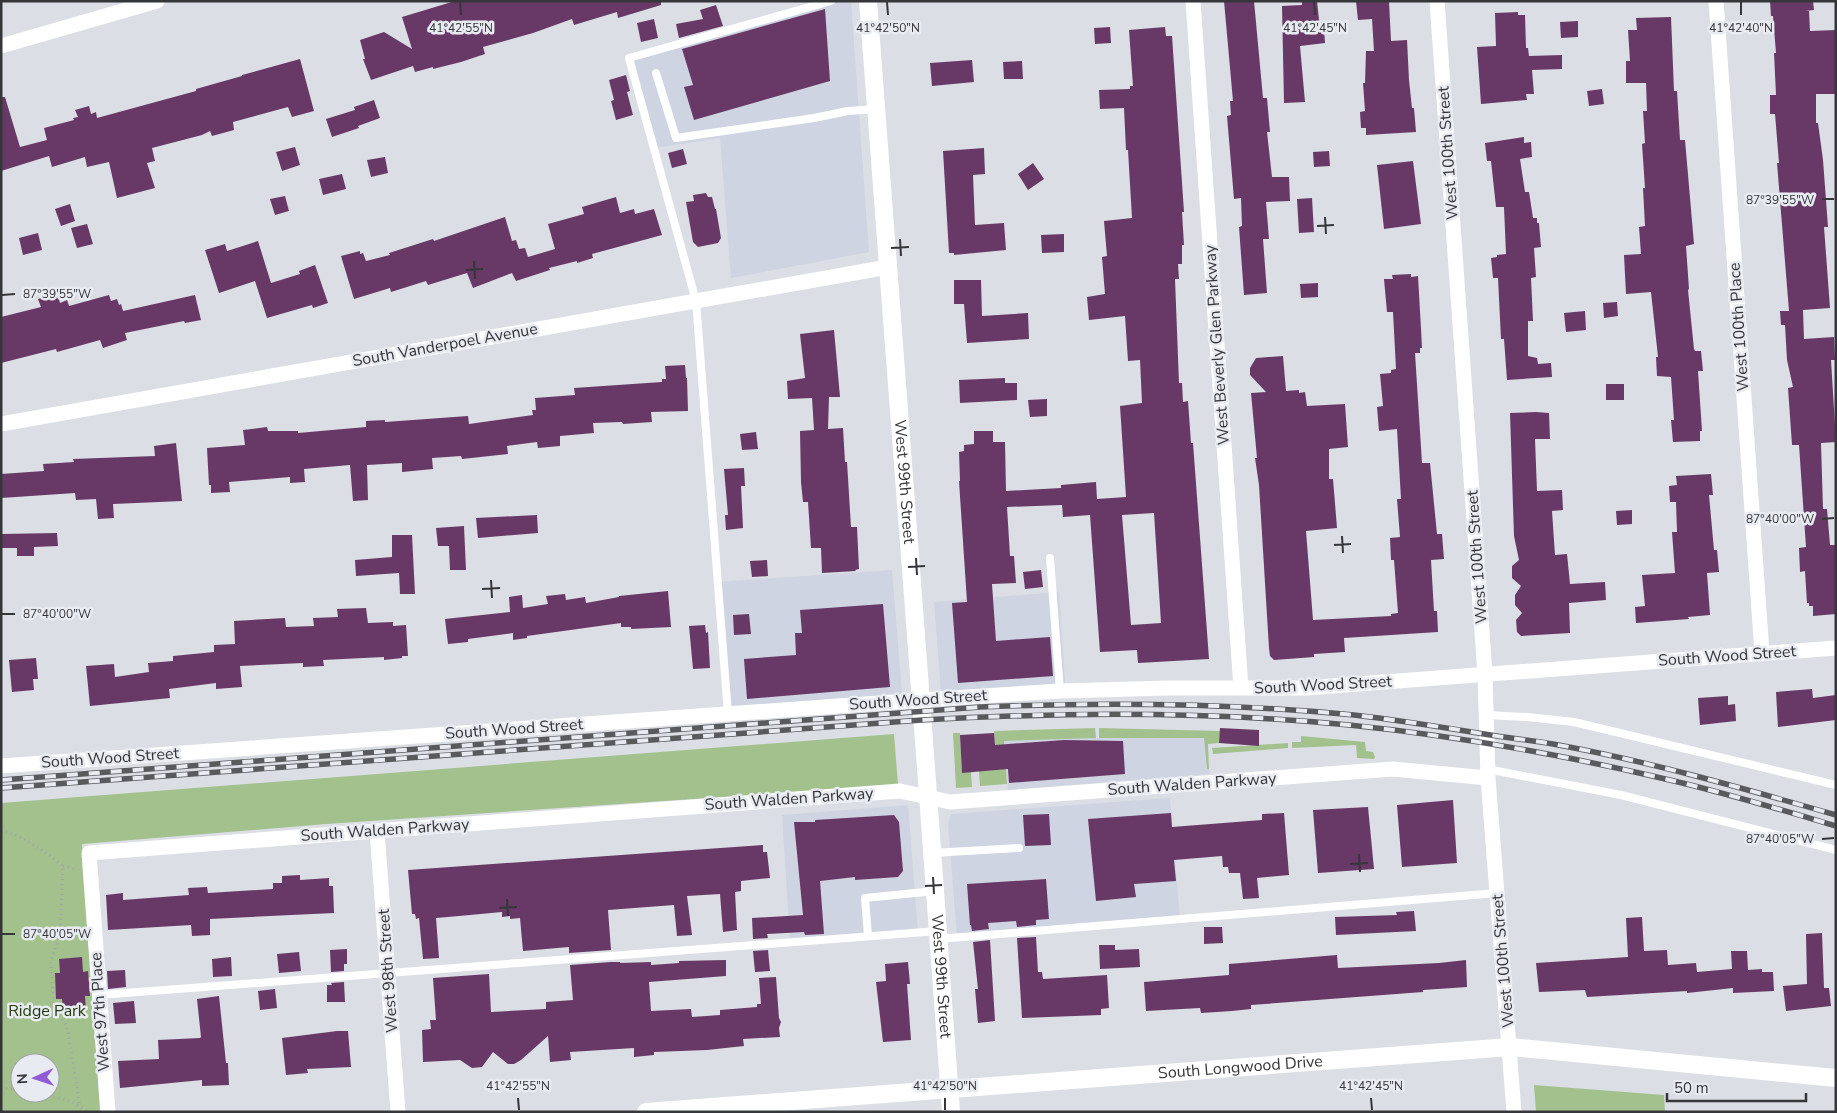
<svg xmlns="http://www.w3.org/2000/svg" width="1837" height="1113" font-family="'Nunito Sans',sans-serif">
<rect width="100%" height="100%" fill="#dbdee5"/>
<!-- built -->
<path fill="#ced4e2" d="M831 1H851L869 252 731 278 720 138 654 148 629 58Z
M892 570 902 694 728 707 718 582Z
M1059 592 1065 683 941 692 934 602Z
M1073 738H1204L1207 769H1209L1210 774 1008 790 1004 741Z
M1170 798 1180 919 957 937 948 823 951 814Z
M908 805 918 932 790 942 782 815Z"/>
<!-- green -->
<path fill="#a2c18c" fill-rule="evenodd" d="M1095 728 1096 738 1004 741 1007 784 980 786 979 771 996 770 994 731Z
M1099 728 1220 731 1219 743 1208 744 1209 769H1207L1204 738H1099Z
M953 733H960L962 772H971L972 787 956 788Z
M894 734 898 785 326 824 82 844 100 1112H1V803ZM20 1063H50V1093H20Z
M1301 736 1365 742 1366 751 1373 752 1375 757 1374 759 1357 758 1356 745 1292 748V742H1301Z
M1288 743V748L1213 754 1212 748Z
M1534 1085 1664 1095 1665 1112H1536Z"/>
<!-- building -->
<path fill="#683967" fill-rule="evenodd" d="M455 1H661V5L618 18 617 12 574 25 572 19 533 33 483 47 485 54 461 62 433 69V67L415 72 413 66 371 80 363 59H365L360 40 384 32 412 49 402 17Z
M1224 1H1254L1263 98H1267L1270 132H1267L1272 177H1289L1290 201 1266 202 1269 239H1263L1267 293 1244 295 1239 227 1242 226 1241 198 1234 199 1227 116 1231 115 1230 101H1233Z
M1302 1H1317L1320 29H1324L1325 43 1300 46 1305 102 1284 103 1282 6 1302 5Z
M1356 1H1389L1391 41 1407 40 1409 80 1412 108H1414L1416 132 1366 135V128H1361L1360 112 1365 111 1363 83H1365L1366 51H1374L1372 19 1358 20Z
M1770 1H1813L1814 10 1805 11H1809L1810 31 1836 30V94H1816V123H1818L1823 160 1828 227H1824L1830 308 1803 310 1804 339 1834 337 1835 360H1831L1836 442 1821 443 1823 509H1827L1830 545H1836V614L1813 616V606H1809V603H1807L1805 571 1800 572 1799 548 1806 547 1799 445H1792L1788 388 1793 387 1787 360 1785 325H1781L1780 311H1789L1777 163H1779L1775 114H1770V95H1776L1774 53H1776L1773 16H1771Z
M716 5 723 26 679 38 676 24 703 19 700 10Z
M825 9 830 81 694 120 684 87 693 85 682 49Z
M1518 12V15H1525L1526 48H1528L1529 56 1562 55V69L1532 70 1534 94H1526L1527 100 1481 104 1477 47 1496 46 1495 13Z
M1671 17 1674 91H1677L1680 140H1685L1694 244 1686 246 1689 289 1688 290 1694 349 1695 351H1701L1703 371H1698L1702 431H1700V441L1673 442 1671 420H1674L1671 377 1657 376 1656 357H1658L1651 292 1626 294 1624 255 1641 254 1639 227 1645 226 1643 188H1645L1642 144 1645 143 1643 111H1647L1646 83H1626V61H1630L1628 30H1637L1636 18Z
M654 19 658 38 641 42 637 23Z
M1578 21V37L1561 38 1560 22Z
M1110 27 1111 43 1095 44 1094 28Z
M1165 27 1166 36H1172L1184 212H1182L1184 245H1182V264H1178L1179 279H1175L1179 383H1182L1183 402 1188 401 1191 443H1193L1209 659 1138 663 1137 650 1100 652 1090 515 1063 517 1062 505 1007 507 1010 556H1014L1016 583 992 584 996 641 1050 637 1053 676 958 683 952 603 967 602 959 481H960L959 452 964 451V445L974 444V431H993V442H1005L1006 491 1061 488V485L1096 482 1097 499 1126 497 1120 406 1142 403 1140 360 1128 361 1125 316 1089 320 1087 297 1105 294 1102 257 1107 256 1104 221 1132 218 1128 150H1126L1124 108 1100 109 1099 90 1130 89V86H1133L1129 30ZM1154 513 1161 623 1131 625 1122 515Z
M300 59 314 111 292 117 288 107 233 122 234 130 212 136 210 131 202 135 152 148 155 161 147 163 155 188 117 198 109 162 87 167 85 157 52 167 49 156 1 171V97H5L20 147 47 140 44 128 74 120 73 118 78 117 75 110 89 106 91 114 96 112 97 118 196 91V89L242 76V75Z
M972 60 974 82 932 86 930 63Z
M1022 61 1023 79H1004L1003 62Z
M626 75 630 91 627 92 633 115 616 120 611 101 614 100 609 80Z
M1602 89 1604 104 1589 106 1587 91Z
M374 100 380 118 358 126 359 128 332 137 326 119 355 110 354 107Z
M1524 137V143L1531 142 1532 157 1520 159 1525 192H1529L1533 218H1537V223H1539L1541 247 1534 248 1536 277 1531 278 1533 321H1528V356L1537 358 1538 364 1551 363 1552 377 1507 380 1504 339H1501L1498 278H1493L1491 258 1497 257V255L1506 254 1504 207H1496L1491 161H1487L1485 143Z
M295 147 300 165 282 171 276 152Z
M984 148 985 174 973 175 975 225 1004 223 1006 250 954 255V253H949L943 151Z
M683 149 687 164 672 168 668 153Z
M1329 151 1330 166 1314 167 1313 152Z
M385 157 388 173 371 177 367 160Z
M1413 161 1421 224 1384 229 1377 165Z
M1033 163 1044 179 1028 190 1018 174Z
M342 174 346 189 323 195 319 179Z
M706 193 708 197H712L715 209H716L721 238 718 243 698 247 693 242 686 202 694 201 693 195Z
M285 196 289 211 275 215 270 199Z
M616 197 620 213 634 209 635 214 654 209 662 235 592 254 593 258 577 263V261L549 268 550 270 516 281 512 273 473 288 467 273 428 285 426 281 391 292 390 288 354 299 341 256 360 251V254L363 253 366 261 390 255 389 253 433 239 434 241 505 217 512 241 516 240 519 249 525 248 528 257 555 249 548 224 584 214 582 207Z
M1312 198 1314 232 1299 233 1297 199Z
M70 204 75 221 61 226 55 209Z
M87 224 93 244 77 248 71 228Z
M38 233 42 250 23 255 19 238Z
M1064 234V252L1042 253 1041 235Z
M258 241 271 283 300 274 299 271 315 265 328 303 313 308 312 305 267 318 255 281 219 293 205 250 225 244 227 251Z
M1411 274V277L1418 276 1421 329 1422 348H1420V353H1415L1422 463H1430L1437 534H1442L1444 559 1431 560 1434 611H1437L1438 632 1344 638 1345 652 1314 654V657L1274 660 1270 656 1269 648 1259 485 1255 458H1257L1251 393 1266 392 1250 375V368L1256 358 1283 356 1286 391 1299 390V393L1305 392 1307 406 1345 404 1348 447 1329 449V479H1333L1337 528 1306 531 1313 620 1391 616V614L1398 613 1394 560H1391L1390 538 1400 537 1397 499H1401L1397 429 1379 431 1377 407 1383 406 1380 374 1391 373V370L1396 369 1393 312H1387L1384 279H1393L1392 275Z
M954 280H981L982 316 1028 313 1029 339 967 343 964 304H954Z
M1318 283V297L1301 298 1300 284Z
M57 293 60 303 67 300 69 306 109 295 111 301 117 299 119 305 121 304 123 311 195 295 201 320 185 323 184 321 125 333 127 340 103 348 100 340 57 352 56 349 1 363V317L41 307 38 299Z
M1617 302 1618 316 1604 318 1603 303Z
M1585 311 1586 330 1566 332 1564 313Z
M834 330 840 397H829L828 429 843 428 845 462H847L851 527H857L859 569 855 570 856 571 822 573 821 548H811L808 502H803L801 482 800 431 814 430 812 398 788 399 787 381 805 378 800 334Z
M685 365 686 378H687L688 411 651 412 652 422 623 424 622 422 593 423 594 433 560 436V446L538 448 537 442 507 446 508 454 462 459 461 456 432 458 433 469 402 472V463L367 465 368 500 353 501 350 465 304 469 305 482 290 483V477L229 482 230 492 211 493V485H209L207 448 245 445 243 430 267 427 268 431H298V433L366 427V421L385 420V422L468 416 469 424 533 415 532 410H536L535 398 575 395 574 388 662 382V379H666L665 366Z
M1005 378V383H1017V400L960 403 959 380Z
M1606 384H1624V400H1606Z
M1047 399V416L1030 417 1028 400Z
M1536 412 1549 413 1550 439H1535L1537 491 1562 490 1563 510 1552 511 1555 555 1567 554 1570 584 1605 582 1606 600 1569 603 1570 633 1521 636 1517 632 1516 620 1522 613 1515 605V595L1521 586 1512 578V566L1519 560 1514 536 1510 413Z
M756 432 758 449 742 450 740 434Z
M176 443 182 501 113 504 114 518 98 519 96 499 76 500 75 493 1 498V474L44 471 43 464 74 462 73 459 155 456 154 446Z
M744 468 745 486H741L743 528 726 530 725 515H728L724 469Z
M1711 474 1713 495H1709L1714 550H1717L1719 572 1707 573 1710 615 1688 617 1689 619 1636 623 1635 607 1645 606 1642 575 1675 573 1672 532H1677L1676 502H1670L1669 486 1677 485 1676 476Z
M1632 510V524L1617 525 1616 511Z
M537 515 538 533 478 538 476 518Z
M464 526 466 570H450L449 546H438L436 528Z
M57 533 58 546 34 547V556H17V548H1V534Z
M392 535H412L415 594H400L399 573 356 576 355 560 392 557Z
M767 560 768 576 752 577 750 561Z
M1041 570 1043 587 1025 589 1023 572Z
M668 591 671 627 631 629V627H621V623L527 636V638L513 640V633L468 639V642L448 644 445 619 510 612 509 597 522 595 523 608 548 604 546 596 565 594 566 600 585 597 586 603 619 597V596Z
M883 604 890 687 747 699 744 659 796 655 795 633H802L800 610Z
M366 608 368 623 393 622V626L406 625 408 656H402V658L384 660V657L323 660 324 666 303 667V663L240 666 242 687 216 689V683L169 689 170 698 90 706 86 666 114 664 115 677 149 672 148 663 173 661V656L214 652V645L235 644 234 621 285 618 286 627 314 626 313 618 338 617 337 609Z
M749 614 751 634 734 635 733 615Z
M705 625 706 633 708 632 710 668 693 669 689 626Z
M36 658 38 679H33L34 690 12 692 9 660Z
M1812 689 1813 698 1836 695V720L1778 727 1776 692Z
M1728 696V705L1735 704 1736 721 1700 725 1698 698Z
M1220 728 1259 730V746L1219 743Z
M994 733 995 745 1064 740 1123 741 1125 774 1009 783 1008 769 962 773 960 735Z
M1453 800 1457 863 1402 867 1397 805Z
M1368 807 1374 869 1318 873 1313 810Z
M1171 813 1172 827 1262 820V814L1284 813 1289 875 1257 878 1259 898 1243 899 1240 873H1229L1228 867H1223L1222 856 1174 860 1176 881 1134 884 1136 897 1096 901 1088 819Z
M1049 814 1051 845 1025 846 1023 815Z
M894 815 899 822 903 871 898 877 855 880V877L820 881 824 934 805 935 804 932 767 934 768 938 753 939 752 918 803 915 794 822H815V820Z
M763 845V852H767L770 878 741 881V891L735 892 737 930 723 932 720 894 687 896 692 935 677 936 674 905 608 910 611 950 569 953V947L523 951 520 918 510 919V916L502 917V912L459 916 436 918 439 958 423 959 419 918 416 919 415 914H412L408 870Z
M300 875V880L329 878V886H333L334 913 210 919V935L192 936 191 925 108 930 106 895 123 893V900L189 895 188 888 207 887 208 893 273 889V883H282V876Z
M1046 879 1049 919 1036 920V925L1017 927 1016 921 988 923 989 929 972 931 971 925H970L967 884Z
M1414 911 1416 931 1336 935 1335 917 1397 915 1396 912Z
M1642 917 1644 951 1667 950 1668 965 1696 963 1697 972 1732 969 1731 951H1747L1748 970 1762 969V972H1773L1774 991 1733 993V988L1687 993V991L1587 997 1585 990 1539 992 1536 963 1628 957 1626 918Z
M1204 927H1222L1223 943 1204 944Z
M1822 933 1824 988H1829L1831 1006 1786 1011 1783 986 1807 984 1806 934Z
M1036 937 1038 972H1042L1043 979 1107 975 1109 1008 1101 1009V1015L1022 1018 1017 938Z
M990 940 995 1021 978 1023 975 989H978L973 942Z
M1099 945H1115V950L1139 949 1140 967 1100 969Z
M347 949V964H344V971L331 972 330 950Z
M768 950 770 971 755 972 753 951Z
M299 952 301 971 279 973 277 954Z
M1337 955 1338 968 1439 963 1466 960 1467 987 1423 990V992L1251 1005V1009L1232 1011 1201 1013 1200 1008 1146 1011 1144 982 1229 975V964Z
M82 957 83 972 88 971 90 996H85L86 1011 63 1012 62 999H56L55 973H60L59 959Z
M231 957 232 976 213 977 212 959Z
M726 960V976L649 982 651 1011 691 1009 692 1017 720 1015V1010L757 1007V1004H761L759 978 776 977 779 1018 781 1022 779 1028 780 1037 743 1039 744 1046 707 1050 654 1052V1055L634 1057V1048L570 1052 571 1060 550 1062 548 1036 521 1060 514 1064H508L493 1052 482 1067 472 1068 460 1060 423 1062 422 1030 431 1029 430 1020H436L433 978 489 974 491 1012 546 1009V1002L573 1000 570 965 611 962H620V963L651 962V965L679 963V961Z
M908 962 910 984H907L911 1040 883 1042 876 982 886 981 885 964Z
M125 970 126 987 108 989 107 971Z
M344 982 345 1002H327V985H332L331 983Z
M275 989 277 1008 260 1010 258 991Z
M219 996 226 1063H228L229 1085 202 1086V1080L120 1088 118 1061 159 1059 158 1040 200 1038 201 1037 197 999Z
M134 1001 136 1023 115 1024 113 1003Z
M337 1031H348L351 1067 307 1069 308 1073 286 1075 282 1038Z"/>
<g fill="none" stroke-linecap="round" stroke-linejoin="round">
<!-- path -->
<path stroke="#a2a4aa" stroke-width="3" stroke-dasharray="1 4" stroke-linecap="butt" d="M1 830C25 837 44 851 63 866L60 935 51 960 54 1009 65 1023 68 1032 80 1107
M63 866 75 869
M1 1088 20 1090
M34 1093 68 1100 89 1112"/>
<!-- service -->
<path stroke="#fff" stroke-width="8" d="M656 73 676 138 814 118 848 111 876 109
M1050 558 1060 691
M728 714 696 301 629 58 831 1
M1486 715 1527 717 1574 722 1836 785
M1487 769 1621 795 1836 850
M932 853 1019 848
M868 936 865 898 935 891
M938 939 1497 893
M99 995 938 931"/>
<!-- minor -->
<path stroke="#fff" stroke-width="15" d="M1193 1 1241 688
M1437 1 1485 674 1488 778 1514 1112
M1716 1 1762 653
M1 46 157 1
M1 424 888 267
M1 766 921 700 1060 691 1169 688H1305L1836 648
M377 831 398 1112
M108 1112 89 853 900 791 950 802 1393 769 1488 778"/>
<!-- tertiary -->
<g stroke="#fff" stroke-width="18">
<path id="s1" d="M868 1 927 781 951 1112"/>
<path id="s2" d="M646 1112 1510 1047 1836 1078"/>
</g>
<!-- rail casing -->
<g stroke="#585a5d" stroke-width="5.5">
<path id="rail" d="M1 780 980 707C1105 702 1230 703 1354 715 1398 720 1441 727 1484 734 1507 738 1530 740 1553 744 1648 761 1742 788 1836 815
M1 788 922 720C1065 712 1207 711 1349 725 1458 736 1569 756 1674 781 1729 794 1782 810 1836 826"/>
</g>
<!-- rail -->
<use href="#rail" stroke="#e8ebf2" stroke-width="4" stroke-dasharray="11" stroke-linecap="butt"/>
</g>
<!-- ticks -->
<path fill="none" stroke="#353639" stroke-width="2" d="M460 2 461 15M887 2 888 15M1314 2 1315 15M1741 2V15M1822 199H1834M1325 217 1326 234M1317 226 1334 225M900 239 901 256M891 248 909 247M474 261 475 279M466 270 483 269M2 295 15 294M1822 519 1834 518M1342 536 1343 553M1334 545 1351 544M916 558 917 575M908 567 925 566M491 580 492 598M482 589 500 588M2 614H15M1822 839 1834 838M1359 854 1360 872M1350 864 1368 863M933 877 934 894M925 886 942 885M507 899 508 916M499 908 517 907M2 934H15M518 1098 519 1110M945 1098V1110M1371 1098 1372 1110"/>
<g text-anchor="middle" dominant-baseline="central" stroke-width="5" stroke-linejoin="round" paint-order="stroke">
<!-- street labels -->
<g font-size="16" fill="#353639" stroke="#e8ebf2">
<text transform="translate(1448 153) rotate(-94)">West 100th Street</text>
<text transform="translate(1739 327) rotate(-94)">West 100th Place</text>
<text transform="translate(445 345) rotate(-10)">South Vanderpoel Avenue</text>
<text transform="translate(1217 345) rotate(-94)">West Beverly Glen Parkway</text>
<text stroke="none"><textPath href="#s1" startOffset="482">West 99th Street</textPath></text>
<text transform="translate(1477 557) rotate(-94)">West 100th Street</text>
<text transform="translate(1727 656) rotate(-4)">South Wood Street</text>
<text transform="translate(1323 685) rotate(-3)">South Wood Street</text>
<text transform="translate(918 700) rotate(-4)">South Wood Street</text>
<text transform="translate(514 729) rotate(-4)">South Wood Street</text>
<text transform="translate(110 758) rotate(-4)">South Wood Street</text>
<text transform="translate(1192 784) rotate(-4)">South Walden Parkway</text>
<text transform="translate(789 799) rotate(-4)">South Walden Parkway</text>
<text transform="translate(385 830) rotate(-4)">South Walden Parkway</text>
<text transform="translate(1503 961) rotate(-95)">West 100th Street</text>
<text transform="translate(388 971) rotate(-94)">West 98th Street</text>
<text stroke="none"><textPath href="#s1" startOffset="978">West 99th Street</textPath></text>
<text transform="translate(100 1012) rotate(-94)">West 97th Place</text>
<text stroke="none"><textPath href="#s2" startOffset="596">South Longwood Drive</textPath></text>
</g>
<!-- park labels -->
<g font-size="16" fill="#243c10" stroke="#e8ebf2">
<text x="47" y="1011">Ridge Park</text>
</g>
</g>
<g font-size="12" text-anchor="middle" fill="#353639" stroke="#e8ebf2" stroke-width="5" stroke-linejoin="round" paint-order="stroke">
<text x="461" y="32">41°42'55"N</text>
<text x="888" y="32">41°42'50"N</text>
<text x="1315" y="32">41°42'45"N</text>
<text x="1741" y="32">41°42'40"N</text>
<text x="1780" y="204">87°39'55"W</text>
<text x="57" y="298">87°39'55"W</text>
<text x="1780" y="523">87°40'00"W</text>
<text x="57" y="618">87°40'00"W</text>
<text x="1780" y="843">87°40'05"W</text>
<text x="57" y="938">87°40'05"W</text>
<text x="518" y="1090">41°42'55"N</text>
<text x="945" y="1090">41°42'50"N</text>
<text x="1371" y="1090">41°42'45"N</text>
</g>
<!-- border -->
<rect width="1837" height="1113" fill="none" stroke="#353639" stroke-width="5"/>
<!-- north arrow -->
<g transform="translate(35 1078) rotate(267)"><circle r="24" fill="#e8ebf2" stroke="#a0a3a8"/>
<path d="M0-4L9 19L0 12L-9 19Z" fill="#915cd5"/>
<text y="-8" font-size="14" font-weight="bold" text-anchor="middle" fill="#353639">N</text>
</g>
<!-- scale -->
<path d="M1667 1093v8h139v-8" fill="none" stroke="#353639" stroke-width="2.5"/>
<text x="1674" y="1093" font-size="15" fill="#353639" stroke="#e8ebf2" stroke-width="4" paint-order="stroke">50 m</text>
</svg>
